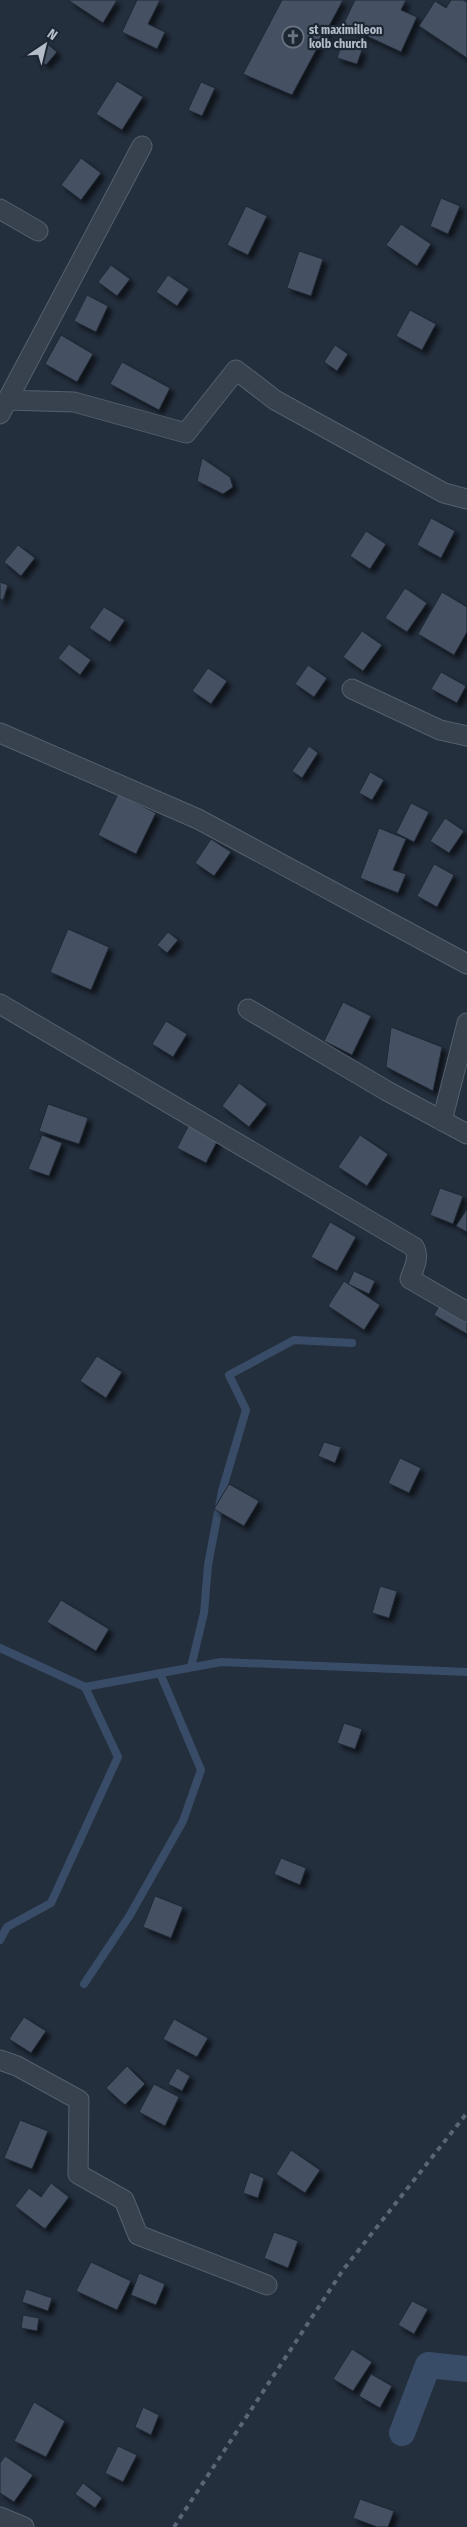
<svg xmlns="http://www.w3.org/2000/svg" width="467" height="2527" font-family="'Fira Sans Condensed',sans-serif">
<defs>
<filter id="shadow"><feDropShadow dx="4.5" dy="4.5" stdDeviation="2.5" flood-color="#0009"/></filter>
</defs>
<rect width="100%" height="100%" fill="#242f3e"/>
<g fill="none" stroke-linecap="round" stroke-linejoin="round">
<!-- stream -->
<path stroke="#394c67" stroke-width="8" d="M0 1648 85 1687 221 1662 467 1672
M191 1667 204 1613 208 1565 222 1491 246 1410 229 1375 294 1340 352 1343
M0 1940 7 1927 51 1903 118 1757 85 1687
M84 1984 130 1915 183 1821 201 1770 160 1673"/>
<!-- canal -->
<path stroke="#394c67" stroke-width="26" d="M402 2433 428 2365 467 2369"/>
</g>
<!-- building -->
<path fill="#455162" stroke="#1f2835" filter="url(#shadow)" d="M68 0H117L103 23Z
M137 0H160L148 24 165 32 157 49 122 32Z
M282 0H343L292 95 243 74Z
M355 0H406L401 10 417 17 401 52 343 25Z
M451 0H463L467 2V58L419 26 435 1 446 8Z
M45 42 57 52 46 65 34 55Z
M342 43 362 50 357 64 337 58Z
M117 81 143 97 122 130 96 114Z
M201 82 215 88 202 116 188 110Z
M81 158 101 173 81 200 61 185Z
M441 198 460 206 448 234 430 226Z
M246 206 267 216 248 255 227 245Z
M401 224 431 244 417 266 386 245Z
M299 251 323 259 311 296 287 288Z
M111 265 130 279 117 296 98 282Z
M168 275 189 289 177 306 156 292Z
M87 295 108 306 96 332 74 321Z
M410 310 436 324 422 350 396 336Z
M61 335 93 354 77 382 45 364Z
M335 345 348 354 337 371 324 362Z
M122 362 170 388 159 410 110 384Z
M202 458 230 477 233 487 223 494 197 481Z
M431 518 455 531 441 558 417 545Z
M366 531 386 544 370 569 350 556Z
M18 545 35 558 21 576 4 562Z
M0 582 8 585 3 600 0 599Z
M405 588 427 603 407 632 385 618Z
M442 592 467 607V632L454 655 418 634Z
M104 607 125 620 110 642 89 628Z
M362 631 382 645 363 671 343 657Z
M69 644 91 660 80 675 58 658Z
M308 665 327 678 314 697 295 684Z
M208 668 227 681 211 704 192 691Z
M441 672 466 686 457 703 431 689Z
M309 746 318 753 302 778 292 771Z
M370 772 384 780 372 800 359 793Z
M118 794 156 813 136 854 98 835Z
M411 803 429 812 414 842 396 833Z
M445 818 464 831 449 853 430 841Z
M379 828 406 839 393 870 406 874 398 893 360 878Z
M211 839 231 852 214 876 195 863Z
M434 864 454 875 437 907 417 896Z
M68 929 109 947 91 990 50 972Z
M168 932 178 940 167 953 157 945Z
M343 1002 371 1016 352 1055 324 1041Z
M166 1021 187 1034 173 1057 152 1044Z
M391 1027 442 1047 433 1091 386 1067Z
M239 1083 267 1104 249 1127 222 1106Z
M48 1104 88 1118 79 1144 39 1131Z
M192 1119 221 1134 206 1163 177 1148Z
M42 1135 62 1143 49 1176 28 1169Z
M360 1135 388 1154 367 1186 338 1167Z
M440 1188 463 1196 453 1224 430 1215Z
M467 1209V1232L456 1226Z
M330 1222 356 1237 337 1271 311 1257Z
M354 1271 375 1281 369 1294 348 1284Z
M344 1281 380 1305 364 1330 328 1306Z
M441 1302 467 1317V1334L434 1315Z
M97 1356 122 1372 106 1398 80 1381Z
M324 1442 341 1447 335 1463 318 1456Z
M400 1458 421 1468 409 1493 388 1483Z
M229 1484 259 1501 244 1526 214 1509Z
M380 1586 397 1591 389 1618 372 1613Z
M61 1600 109 1629 96 1651 47 1622Z
M344 1723 362 1729 355 1749 337 1743Z
M281 1858 306 1868 300 1885 274 1874Z
M155 1896 183 1907 171 1938 143 1927Z
M24 2017 46 2031 31 2053 9 2039Z
M174 2019 208 2038 197 2057 163 2039Z
M127 2066 145 2084 125 2105 106 2088Z
M177 2068 190 2076 182 2091 168 2084Z
M154 2084 179 2097 165 2126 139 2112Z
M20 2120 48 2131 32 2169 4 2158Z
M291 2150 320 2170 305 2193 276 2174Z
M250 2172 264 2178 258 2198 243 2193Z
M51 2183 69 2197 45 2229 15 2206 29 2188 41 2197Z
M274 2232 298 2241 288 2268 264 2258Z
M91 2262 131 2281 117 2310 76 2291Z
M139 2273 165 2284 156 2305 131 2295Z
M26 2289 52 2298 48 2311 22 2302Z
M412 2301 428 2309 414 2334 398 2325Z
M23 2315 39 2318 37 2331 21 2328Z
M352 2349 372 2362 353 2391 333 2379Z
M371 2374 392 2386 380 2408 359 2396Z
M34 2402 65 2421 46 2457 14 2441Z
M143 2407 159 2415 151 2435 135 2427Z
M118 2446 137 2455 123 2482 105 2473Z
M5 2456 33 2475 14 2502 0 2493V2463Z
M83 2483 102 2498 95 2508 75 2494Z
M360 2499 394 2511 388 2527H377L353 2518Z"/>
<g fill="none" stroke-linecap="round" stroke-linejoin="round">
<!-- street casing -->
<g stroke="#565f6c" stroke-width="21">
<path id="street" d="M0 209 38 231
M7 400 74 402 186 433 236 370 275 400 444 493 467 499
M0 414 142 146
M352 689 440 730 467 736
M0 733 198 819 467 964
M0 1004 414 1247C420 1257 414 1268 410 1279L467 1312
M248 1009 387 1091 467 1134
M442 1121 467 1023
M0 2060 17 2066 79 2100 78 2174 124 2200 138 2235 267 2285
M0 2517 24 2527"/>
</g>
<!-- street -->
<use href="#street" stroke="#38414e" stroke-width="19"/>
<!-- rail -->
<path stroke="#5a6575" stroke-width="4" stroke-dasharray="5 5" stroke-linecap="butt" d="M174 2527 343 2270 467 2113"/>
</g>
<!-- icons -->
<defs>
<g id="church-ring" transform="scale(1.125)"><circle r="9.5" fill="#1d2633" stroke="#6b7280" stroke-width="1.5"/><path d="M-1.2-6h2.4v3.5h3.3v2.4h-3.3V6h-2.4V-.1h-3.3v-2.4h3.3Z" fill="#6b7280"/></g>
</defs>
<g fill-rule="evenodd">
<use href="#church-ring" x="293" y="37"/>
</g>
<g text-anchor="middle" dominant-baseline="central" stroke-width="4.5" stroke-linejoin="round" paint-order="stroke">
<!-- poi labels -->
<g font-size="12" font-weight="bold" fill="#b4bcc9" stroke="#1d2633" text-anchor="start">
<text x="309" y="30">st maximilleon<tspan x="309" dy="14">kolb church</tspan></text>
</g>
</g>
<!-- north arrow -->
<g transform="translate(45 45) rotate(35)" stroke="#1d2633" stroke-width="4" paint-order="stroke">
<path d="M0-4L9 19L0 12L-9 19Z" fill="#b4bcc9"/>
<text y="-8" font-size="14" font-weight="bold" text-anchor="middle" fill="#b4bcc9">N</text>
</g>
</svg>
